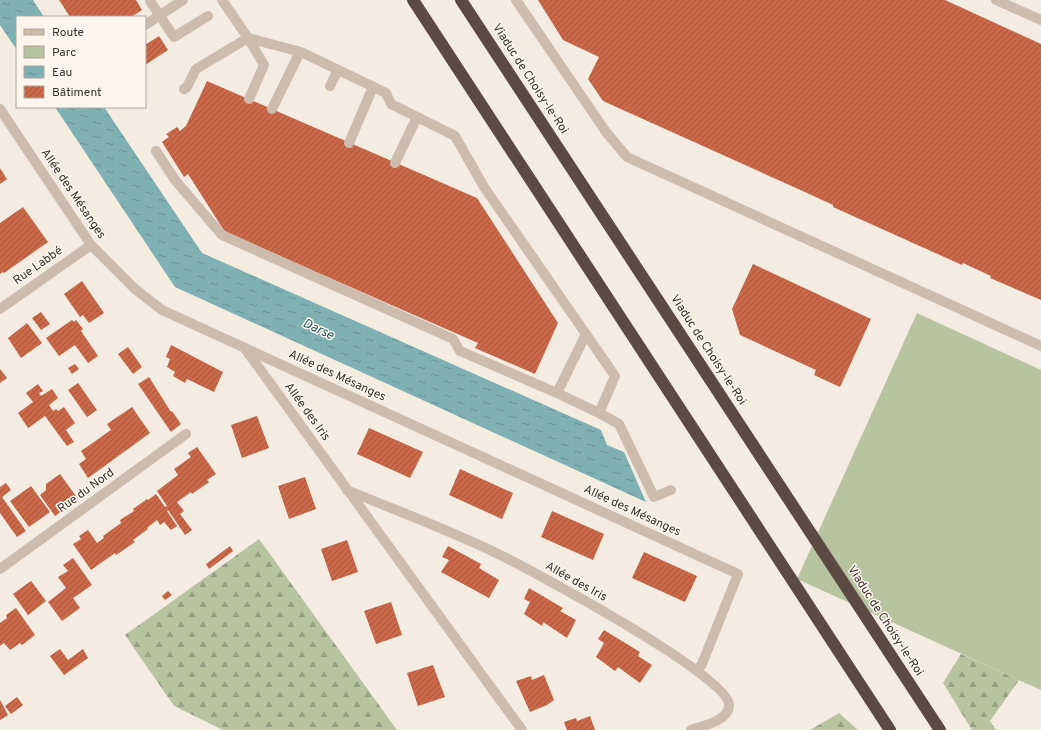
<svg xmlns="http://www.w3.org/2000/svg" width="1041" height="730" font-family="Overpass,sans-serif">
<defs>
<pattern id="forest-firs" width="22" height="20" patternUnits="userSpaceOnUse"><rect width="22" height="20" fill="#b8c4a0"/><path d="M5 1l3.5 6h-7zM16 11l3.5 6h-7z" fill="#97a083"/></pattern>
<pattern id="water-ripples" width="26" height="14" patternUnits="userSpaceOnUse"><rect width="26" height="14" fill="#7fb0b2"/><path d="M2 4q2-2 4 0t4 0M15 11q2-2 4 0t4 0" fill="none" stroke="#699091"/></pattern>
<pattern id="building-hatch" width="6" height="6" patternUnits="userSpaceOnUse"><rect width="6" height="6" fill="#c8694b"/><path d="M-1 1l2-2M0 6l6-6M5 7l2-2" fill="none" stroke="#a4573f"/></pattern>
</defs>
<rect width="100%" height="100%" fill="#f4ebe1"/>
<!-- green -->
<path fill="#b8c4a0" d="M917 313 1041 370V690L797 579Z"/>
<!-- forest -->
<path fill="url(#forest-firs)" d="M259 539 397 730H223L174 706 125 635Z
M961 654 1019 680 990 721 996 730H972L943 683Z
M839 713 858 730H810Z"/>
<!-- water -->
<path fill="url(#water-ripples)" d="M0 0H33L44 17H17V50L0 25Z
M55 107H104L202 253 601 430 607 445 624 452 646 502 175 287Z"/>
<!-- building -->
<path fill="url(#building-hatch)" d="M59 0H136L142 10 131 17H70Z
M538 0H945L1041 44V300L990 278 991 276 963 263 962 265 833 207V205L807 193 603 101 588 79 599 57 563 40Z
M159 36 168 50 145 65V45Z
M207 81 477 198 558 323 535 374 475 348 478 343 225 232 188 174 184 177 162 142 169 137 166 134 177 127 180 131 186 126Z
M0 168 7 179 0 184Z
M23 207 48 242 4 273 3 272 0 274V223Z
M753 264 871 319 840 387 814 375 816 370 740 335 732 309Z
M82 281 104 313 89 323 83 315 80 317 64 294Z
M41 312 50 324 41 330 32 318Z
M72 320 74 322 76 320 83 329 81 331 98 356 88 363 75 345 59 356 46 338Z
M27 323 42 343 21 358 8 338Z
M171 345 223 372 214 392 187 379 185 383 173 376 175 372 167 367 170 359 166 357Z
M128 347 142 367 133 374 118 354Z
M75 364 79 369 72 374 68 368Z
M0 369 7 378 0 383Z
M149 377 171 412 172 411 181 424 171 432 138 384Z
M78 383 97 410 87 417 68 390Z
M38 384 43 391 39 393 41 396 52 389 58 398 49 405 53 411 56 409 58 411 64 407 75 423 66 430 74 442 67 446 45 416 28 428 18 413 33 402 26 393Z
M132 407 150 433 88 478 79 464 86 459 81 451 111 430 107 424Z
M257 416 269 448 242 458 231 425Z
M369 428 423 452 410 478 357 454Z
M197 447 216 474 207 480 209 482 192 494 191 492 177 502 184 511 180 514 192 530 185 535 168 510 167 511 177 526 171 530 164 522 160 525 157 520 147 528 148 529 133 540 135 542 116 555 115 553 91 570 73 544 81 539 79 536 88 530 97 543 104 538 103 536 121 523 120 520 134 511 133 509 147 499 148 500 156 494 165 507 167 506 157 491 178 475 174 469 191 457 188 453Z
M460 469 513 493 502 519 449 495Z
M60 474 78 499 55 516 40 495 46 490V484Z
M305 477 316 509 289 519 278 486Z
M6 483 11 490 2 497 26 531 17 537 0 513V487Z
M31 486 50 512 29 527 10 501Z
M552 511 604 534 593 560 541 537Z
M347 540 358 572 332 581 321 549Z
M230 546 233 551 209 569 206 564Z
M448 546 481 564 479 568 499 580 489 598 441 572 449 560 442 557Z
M644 552 697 576 685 602 632 578Z
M73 558 92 585 73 598 80 608 62 621 48 602 66 588 58 577 68 571 63 565Z
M31 581 46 601 28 615 13 594Z
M529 588 563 608 560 611 576 620 567 638 543 622 542 626 524 614 530 602 524 599Z
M168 591 172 595 165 600 162 596Z
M391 602 402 635 376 644 364 611Z
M16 608 35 635 22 645 20 643 10 650 4 643 0 646V623L7 618 6 615Z
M604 630 640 652 638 656 652 665 640 683 618 667 615 671 596 657 604 643 598 639Z
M60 649 68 660 83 649 88 658 64 675 50 656Z
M433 665 445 697 418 706 407 673Z
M544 675 554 700 547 705 530 712 516 681 531 676 532 680Z
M17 697 23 705 11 714 5 706Z
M0 700 8 715 0 720Z
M590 716 595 730H567L564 722 576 718 577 721Z"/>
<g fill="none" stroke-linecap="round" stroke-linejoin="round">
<!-- minor -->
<path stroke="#cdbbac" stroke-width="10" d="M516 0 606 132 627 157 1041 346
M996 0 1041 20
M150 1 174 37 208 16
M145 25 183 0
M248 38 301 52 386 93 391 104 455 136 484 187 615 376 599 413 619 424 654 497 671 490
M248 38 264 65 249 99
M330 86 338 70
M184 89 187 87 196 69 248 38 222 0
M0 109 91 245 135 289 162 310 738 574 702 664 697 671
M272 109 300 52
M349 143 373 87
M156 151 175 180 222 235 453 339 460 351 557 393
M395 163 417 117
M0 309 91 245
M586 334 557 393 599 413
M246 350 522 730
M347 490C395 510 444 528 492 551 524 566 730 676 729 705 729 721 702 726 691 730
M0 569 186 434"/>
<!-- highway -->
<path stroke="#5c4a42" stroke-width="12" d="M413 0 890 730
M461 0 940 730"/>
</g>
<g text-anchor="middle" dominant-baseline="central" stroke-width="3" stroke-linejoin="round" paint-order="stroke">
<!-- street labels -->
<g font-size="12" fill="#3b302b" stroke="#fbf5ee">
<text transform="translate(530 79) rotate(57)">Viaduc de Choisy-le-Roi</text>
<text transform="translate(73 194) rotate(56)">Allée des Mésanges</text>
<text transform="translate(38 266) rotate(-35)">Rue Labbé</text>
<text transform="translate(708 350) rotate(57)">Viaduc de Choisy-le-Roi</text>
<text transform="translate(337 376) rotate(25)">Allée des Mésanges</text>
<text transform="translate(307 412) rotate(54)">Allée des Iris</text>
<text transform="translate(86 491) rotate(-36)">Rue du Nord</text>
<text transform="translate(632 511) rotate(25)">Allée des Mésanges</text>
<text transform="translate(576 582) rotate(29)">Allée des Iris</text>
<text transform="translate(885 621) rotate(57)">Viaduc de Choisy-le-Roi</text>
</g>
<!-- water labels -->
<g font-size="13" font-style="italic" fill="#1f5a5e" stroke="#fbf5ee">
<text transform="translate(318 330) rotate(25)">Darse</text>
</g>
</g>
<!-- legend -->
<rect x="16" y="16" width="130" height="92" fill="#fbf5ee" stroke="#aea6a0"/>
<rect x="24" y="29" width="20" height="6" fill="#cdbbac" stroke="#aea6a0"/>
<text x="52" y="36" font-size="12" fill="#3b302b">Route</text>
<rect x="24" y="46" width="20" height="12" fill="#b8c4a0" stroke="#aea6a0"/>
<text x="52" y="56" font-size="12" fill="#3b302b">Parc</text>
<rect x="24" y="66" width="20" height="12" fill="url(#water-ripples)" stroke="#aea6a0"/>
<text x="52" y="76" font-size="12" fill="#3b302b">Eau</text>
<rect x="24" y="86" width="20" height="12" fill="url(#building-hatch)" stroke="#aea6a0"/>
<text x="52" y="96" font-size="12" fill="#3b302b">Bâtiment</text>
</svg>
